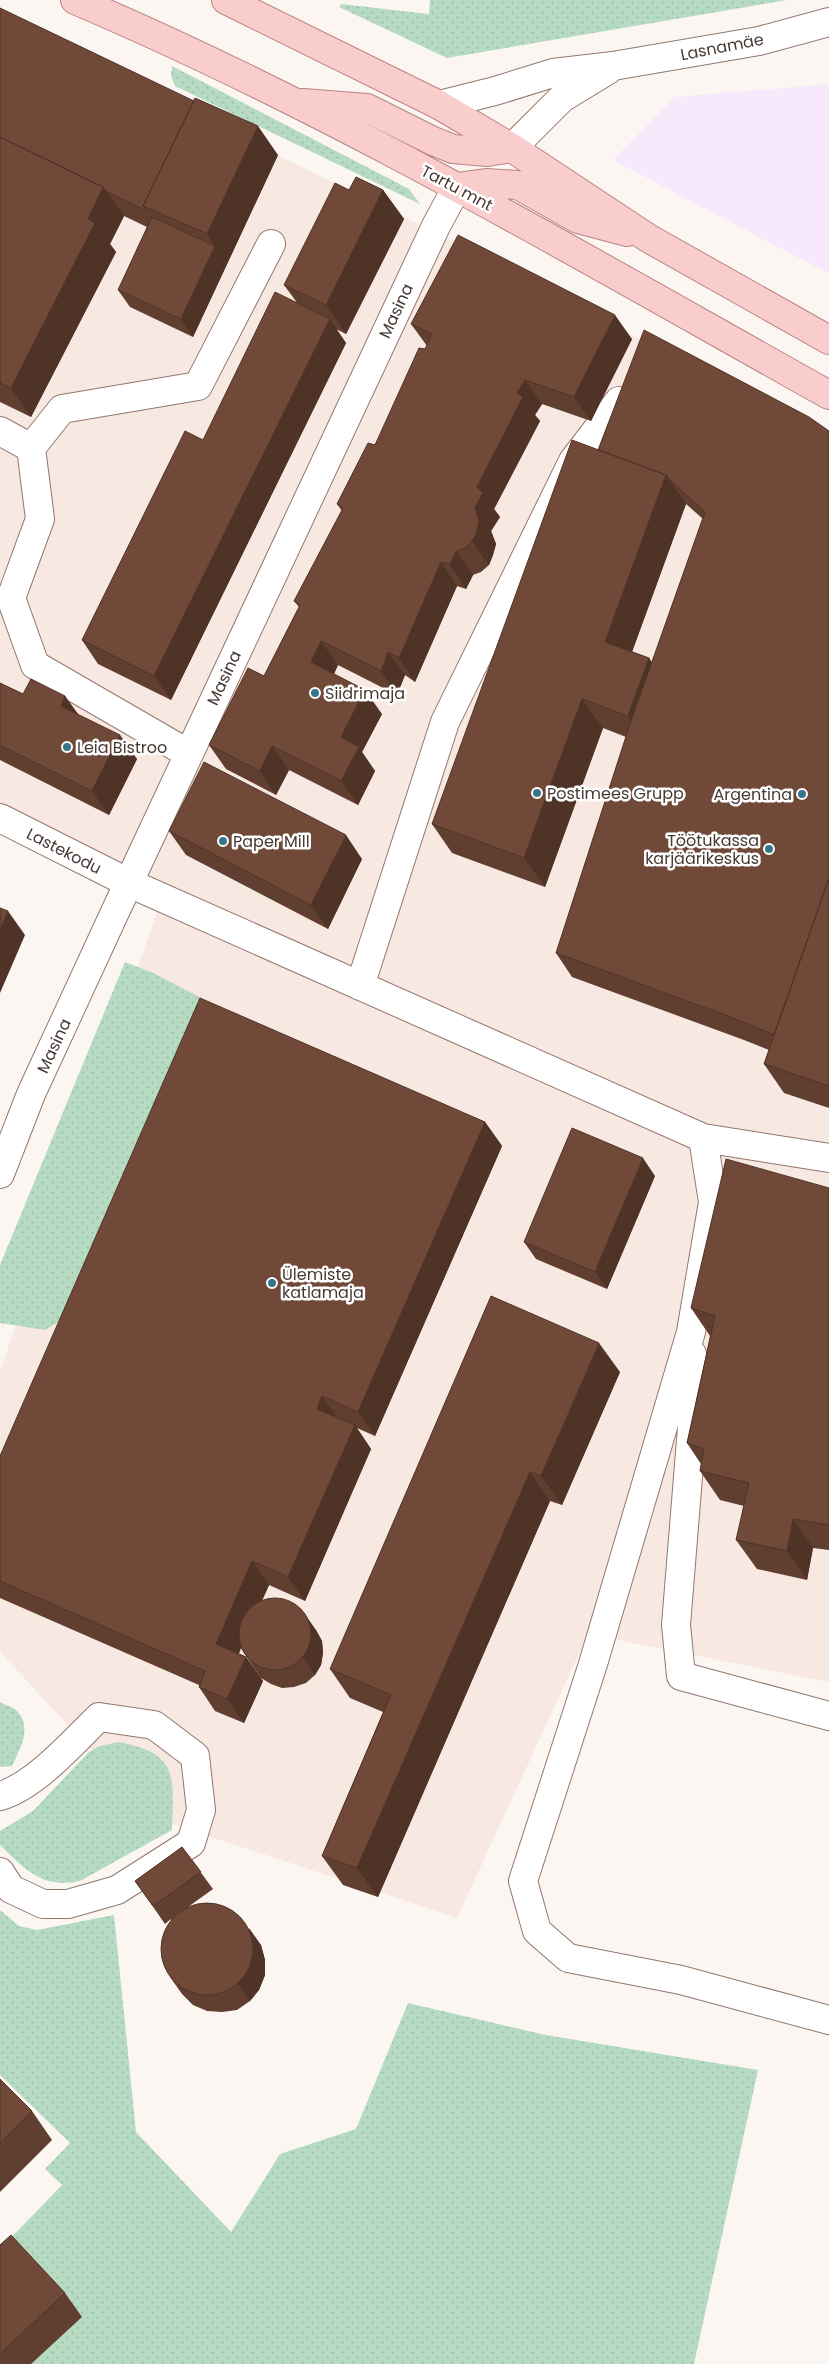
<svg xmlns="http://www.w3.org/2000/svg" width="829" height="2364" font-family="Poppins,sans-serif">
<defs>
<pattern id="green-dots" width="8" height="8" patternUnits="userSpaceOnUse" patternTransform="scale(1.25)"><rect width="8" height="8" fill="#b6dbc2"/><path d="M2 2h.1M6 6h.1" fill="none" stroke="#9ebda7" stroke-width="1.8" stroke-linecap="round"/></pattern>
</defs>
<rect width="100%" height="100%" fill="#fcf6f3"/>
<!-- commercial -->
<path fill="#f7e8fb" d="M829 84V274L613 160 675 97Z"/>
<!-- built -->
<path fill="#f8e8e2" d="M0 19 477 253 829 440V1682L588 1634 457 1918 154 1818 0 1652V1372L165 888 0 804Z"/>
<!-- green -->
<path fill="url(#green-dots)" d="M430 0H787L447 58 339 7 341 4 429 14Z
M172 66 409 189 420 204 175 86 171 76Z
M125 962 153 973 209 1002 87 1304 45 1330 0 1323V1265Z
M0 1702C5 1705 14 1707 18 1712 32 1729 20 1749 12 1766L0 1767Z
M119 1742C180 1754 173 1777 172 1830L80 1881C43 1889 25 1870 0 1845V1831L33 1811 89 1752 100 1746Z
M0 1910 19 1926 37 1930 114 1915 136 2132 231 2232 280 2154 356 2129 408 2003 546 2035 758 2070 694 2364H0V2249L62 2185 45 2169 70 2143 0 2075Z"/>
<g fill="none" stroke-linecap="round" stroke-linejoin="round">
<!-- minor casing -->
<g stroke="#93776c" stroke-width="30">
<path id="minor" d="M439 105 495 91 553 73 613 66 759 41 829 22
M512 148 562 98 608 70
M0 431 31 448 40 519 11 598 35 665 189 754
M31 448 62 409 198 386 271 244
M0 818 129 883 703 1138 829 1158
M360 986 445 722 573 461 619 401
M703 1138 713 1202 691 1332 593 1664 523 1881 537 1931 568 1958 681 1980 829 2020
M0 1174 31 1094 115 912 436 226 457 187
M692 1354 694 1403 676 1625 681 1676 829 1716
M0 1796C35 1786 72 1743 99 1717L154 1725 195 1756 201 1810 191 1843 117 1890 68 1904H43L11 1889 0 1872"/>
</g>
<!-- major casing -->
<g stroke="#b88382" stroke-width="30">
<path id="major" d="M75 0C336 111 582 257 829 395
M226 0 439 105 512 148 648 238 829 340
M303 103 367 108 433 141 453 149 487 152 512 148
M457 187 486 183 518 185 578 219 627 232"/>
</g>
<!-- minor -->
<use href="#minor" stroke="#fff" stroke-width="28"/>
<!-- major -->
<use href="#major" stroke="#facdcd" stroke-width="28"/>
</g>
<!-- wall -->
<path fill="#613f30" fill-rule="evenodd" d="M0 8 278 155 193 337 130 307 118 290 147 227 124 216 110 244 116 252 31 417 0 402Z
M349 190H383L404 219 346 334 336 329 346 343 171 700 98 664 82 640 203 440 298 304 284 285Z
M411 324 632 339 591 421 542 404 535 415 540 421 494 509 500 517 491 531 496 544 493 555 489 565 481 572 473 575 466 589 457 586 415 682 405 675 397 695 338 665 334 674 382 714 362 752 375 771 358 805 289 770 276 795 226 769 209 745 264 676 299 607 294 601 342 511 337 504 375 445 425 349 427 346Z
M829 431V1108L784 1093 764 1064 769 1050 744 1040 572 977 556 953 626 737 603 728 545 887 452 853 432 824 598 450ZM686 504 703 519 652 663 649 658 632 652Z
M0 683 23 694 65 696 78 714 137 759 109 815 0 760Z
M169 831 362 859 328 929 186 855Z
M485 1122 502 1146 375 1436 357 1428 371 1449 305 1601 269 1585 261 1603 316 1630 322 1641 323 1653 321 1665 315 1675 306 1683 294 1687 282 1688 271 1684 261 1678 242 1650 241 1648 239 1654 246 1657 263 1681 244 1723 215 1711 199 1687V1685L0 1598V1456Z
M655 1176 607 1289 536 1259 524 1242Z
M829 1188V1550L813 1548 807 1580 757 1569 736 1540 744 1506 720 1500 700 1471 701 1464 687 1443 710 1336 691 1308Z
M620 1372 562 1505 550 1501 378 1897 343 1885 322 1856 383 1712 350 1698 330 1669Z
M182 1847 213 1889 188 1907 261 1945 265 1960V1975L259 1990 250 2001 237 2010 222 2012 207 2011 193 2005 182 1994 170 1977 171 1919 165 1924 135 1881Z
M0 2079 32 2111 52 2140 0 2192Z
M0 2245 65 2293 82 2317 31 2364H0Z"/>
<!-- shaded-wall -->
<path fill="#4f3327" d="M258 126 278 155 193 337 181 319 215 246 207 234Z
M103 187 124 216 110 244 116 252 31 417 11 388 88 219Z
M383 190 404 219 346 334 326 305Z
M615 315 632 339 591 421 574 397Z
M330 319 346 343 171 700 154 676Z
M525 380 542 404 535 415 540 421 494 509 500 517 491 531 496 544 493 555 489 565 472 541 477 487 517 393Z
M666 475 686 504 625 671 605 642Z
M456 551 473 575 466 589 450 565Z
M441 562 457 586 415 682 399 658Z
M321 641 338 665 328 686 311 662Z
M388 652 405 675 397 695 381 671Z
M649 658 669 687 648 745 628 716Z
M365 690 382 714 362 752 375 771 358 805 341 781V737Z
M65 696 82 720 61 706Z
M582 699 603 728 545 887 524 858Z
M120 735 137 759 109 815 92 791Z
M272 746 289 770 276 795 260 771Z
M346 835 362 859 328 929 311 905Z
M8 911 25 935 0 993V930Z
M485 1122 502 1146 375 1436 358 1412Z
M643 1158 655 1176 607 1289 595 1272Z
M599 1343 620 1372 562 1505 541 1476Z
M322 1396 339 1420 317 1409Z
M355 1425 371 1449 305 1601 288 1577Z
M530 1472 550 1501 378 1897 357 1868Z
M793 1519 813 1548 807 1580 787 1551Z
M252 1561 269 1585 232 1667 216 1644Z
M304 1613 316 1630 322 1641 323 1653 321 1665 315 1675 303 1658Z
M246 1657 263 1681 244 1723 227 1699Z
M249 1928 261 1945 265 1960V1975L259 1990 250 2001 238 1984Z"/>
<!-- building -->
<path fill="#714938" stroke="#4f3327" d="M0 8 194 101 143 206 147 211 107 192 103 187 0 137Z
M195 98 258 126 207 234 143 206Z
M0 137 103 187 88 219 95 223 11 388 0 383Z
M356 177 383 190 326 305 284 285 335 183 349 190Z
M152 217 215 246 181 319 118 290Z
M458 235 615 315 574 397 525 380 517 393 523 397 477 487 483 493 475 507 479 520 477 532 472 541 465 548 456 551 450 565 441 562 399 658 388 652 381 671 321 641 311 662 365 690 341 737 359 747 341 781 272 746 260 771 209 745 248 668 264 676 300 605 294 601 343 508 337 504 368 443 375 445 419 348 425 349 432 334 411 324Z
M275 292 330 319 154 676 82 640 185 431 203 440Z
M644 330 809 417 829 431V878L774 1035 728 1016 556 953 631 721 705 512 670 480 666 475 598 450Z
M572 440 666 475 605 642 649 658 628 716 582 699 524 858 432 824Z
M31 679 65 696 61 706 120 735 92 791 0 745V683L23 694Z
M204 762 346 835 311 905 169 831Z
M829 878V1086L764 1064Z
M0 908 8 911 0 930Z
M200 998 485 1122 358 1412 322 1396 317 1409 355 1425 288 1577 252 1561 216 1644 246 1657 227 1699 199 1687 205 1671 0 1581V1456Z
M572 1128 643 1158 595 1272 524 1242Z
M726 1159 829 1188V1525L793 1519 787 1551 736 1540 749 1483 700 1471 704 1449 687 1443 715 1316 691 1308Z
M491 1296 599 1343 541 1476 530 1472 357 1868 322 1856 391 1695 330 1669Z
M239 1634a36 36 0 1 1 72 0a36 36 0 1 1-72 0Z
M182 1847 201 1872 153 1906 135 1881Z
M161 1949a46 46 0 1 1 92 0a46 46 0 1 1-92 0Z
M0 2079 32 2111 0 2143Z
M11 2235 65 2293 0 2354V2245Z"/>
<!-- markers -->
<g fill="#37758b" stroke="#fff" stroke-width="2">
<circle cx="315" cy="693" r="5"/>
<circle cx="67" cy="747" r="5"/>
<circle cx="537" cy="793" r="5"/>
<circle cx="802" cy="794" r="5"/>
<circle cx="223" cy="841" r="5"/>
<circle cx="769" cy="849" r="5"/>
<circle cx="272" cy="1283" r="5"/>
</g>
<g text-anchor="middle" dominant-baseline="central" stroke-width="5" stroke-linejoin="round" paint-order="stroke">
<!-- street labels -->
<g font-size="16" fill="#463934" stroke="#fff">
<text transform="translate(722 47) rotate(-11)">Lasnamäe</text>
<text transform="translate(457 188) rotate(28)">Tartu mnt</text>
<text transform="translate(396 311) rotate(-65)">Masina</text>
<text transform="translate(224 678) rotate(-65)">Masina</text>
<text transform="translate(64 851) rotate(27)">Lastekodu</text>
<text transform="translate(54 1046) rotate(-65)">Masina</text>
</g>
<!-- poi labels -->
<g font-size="16" fill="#463934" stroke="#fff" text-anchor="start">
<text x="325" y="693">Siidrimaja</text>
<text x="77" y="747">Leia Bistroo</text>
<text x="547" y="793">Postimees Grupp</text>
<text x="792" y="794" text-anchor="end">Argentina</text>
<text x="759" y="840" text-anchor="end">Töötukassa<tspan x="759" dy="18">karjäärikeskus</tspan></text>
<text x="233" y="841">Paper Mill</text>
<text x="282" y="1274">Ülemiste<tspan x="282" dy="18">katlamaja</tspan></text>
</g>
</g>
</svg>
